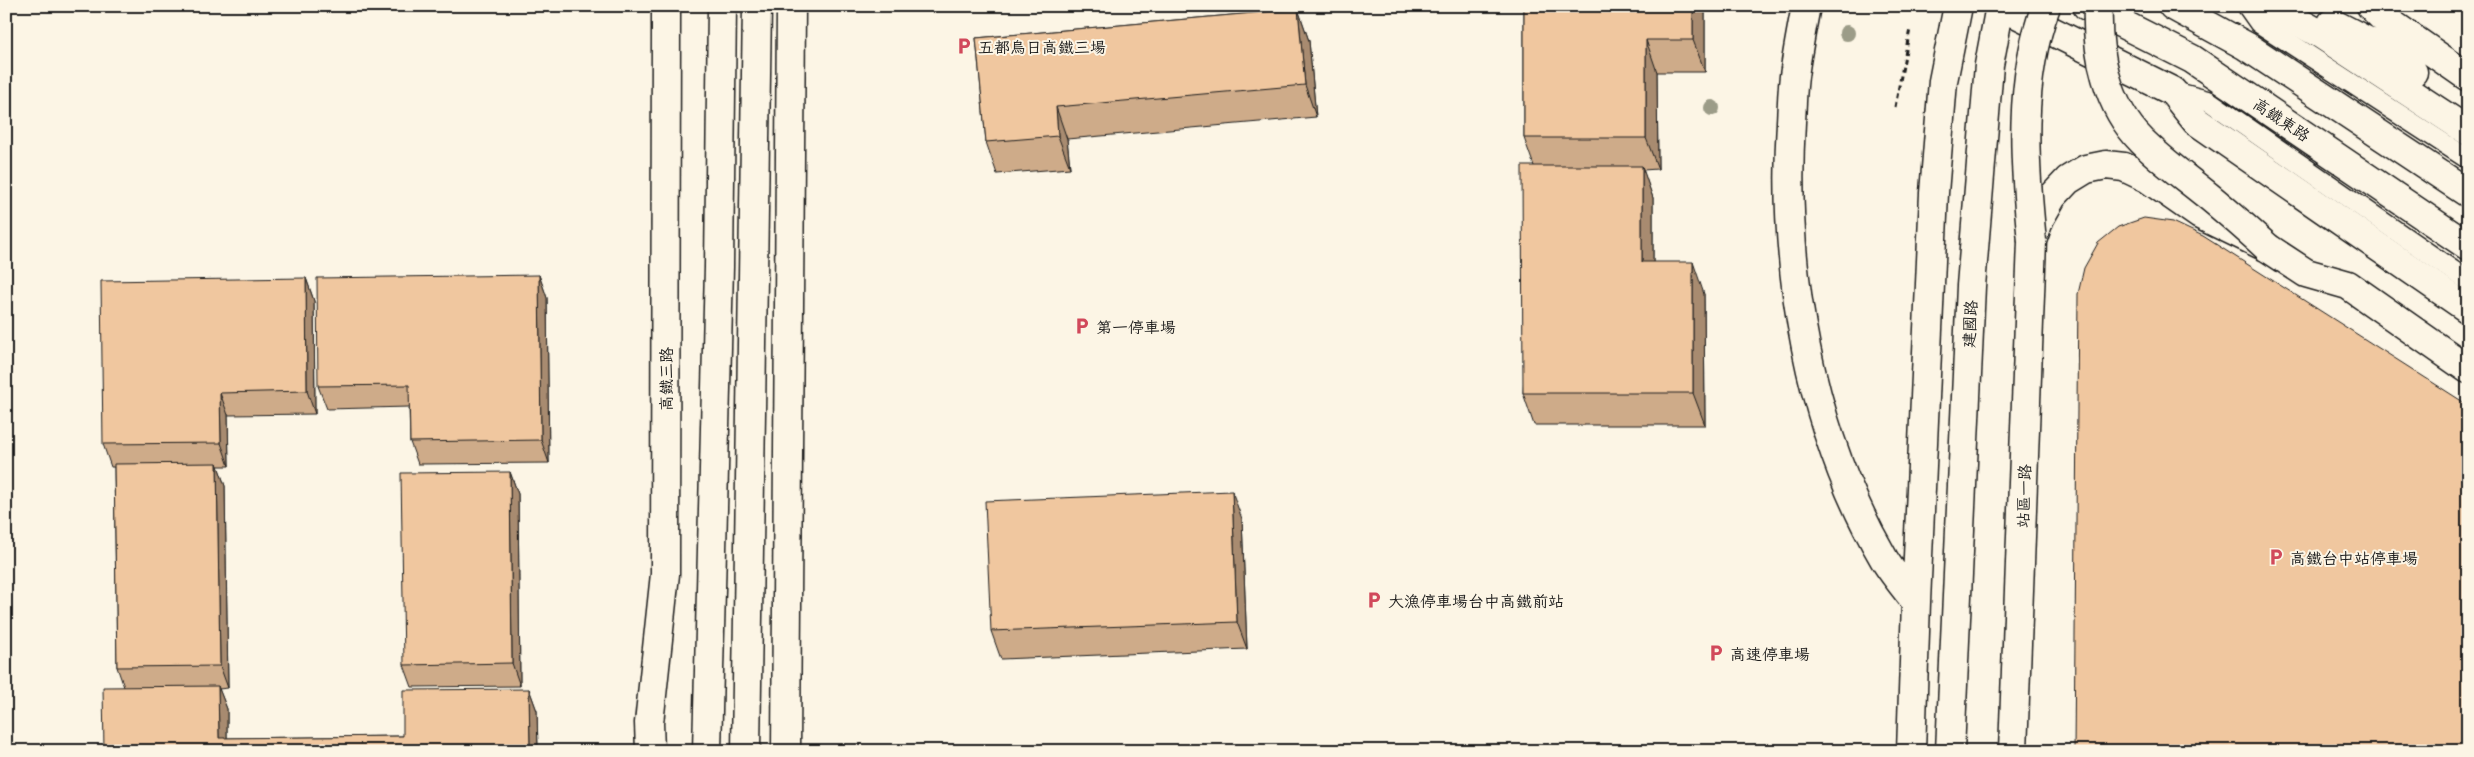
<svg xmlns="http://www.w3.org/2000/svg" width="2474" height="757" font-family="Mali,'LXGW WenKai TC',sans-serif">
<rect width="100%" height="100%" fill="#fcf5e5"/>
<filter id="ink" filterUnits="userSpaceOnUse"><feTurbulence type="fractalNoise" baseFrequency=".02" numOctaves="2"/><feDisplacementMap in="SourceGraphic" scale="10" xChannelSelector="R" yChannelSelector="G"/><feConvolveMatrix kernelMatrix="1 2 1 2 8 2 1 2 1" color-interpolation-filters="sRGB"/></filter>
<g filter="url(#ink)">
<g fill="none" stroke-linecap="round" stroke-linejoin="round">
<!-- lane casing -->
<g stroke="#1c1c1c" stroke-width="22">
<path id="lane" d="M2247 6 2259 23 2468 159
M2172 91 2209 101 2468 281"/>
</g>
<!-- street casing -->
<g stroke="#1c1c1c" stroke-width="31">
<path id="street" d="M1806 6C1802 27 1798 48 1795 69 1792 87 1792 105 1791 122 1782 270 1809 430 1884 559 1893 574 1905 588 1916 602
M2001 6 2172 91 2196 121 2468 309
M2087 6 2192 59 2468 246
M2173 6 2246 46 2468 193
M2270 6 2322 35 2468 131
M2371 6 2382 17 2468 77
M2332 23 2369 42 2413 72
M707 751 719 267 722 6
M746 751 757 6
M1911 751 1916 602 1934 193 1943 81 1958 6
M1950 751 1971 286 1989 65 2000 6
M2013 751 2032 241 2040 218 2052 197 2068 180 2086 169 2106 165 2124 167 2147 178 2200 215 2268 248 2306 273 2348 285 2468 369"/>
</g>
<!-- secondary casing -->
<g stroke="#1c1c1c" stroke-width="31">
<path id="secondary" d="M650 751 649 723 665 574 666 6
M786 751 791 6"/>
</g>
<!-- path -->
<path stroke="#1c1c1c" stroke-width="3" stroke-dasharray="5 4" stroke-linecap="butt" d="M1895 107 1910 29"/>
<!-- lane -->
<use href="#lane" stroke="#fcf5e5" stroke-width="19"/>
<!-- street -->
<use href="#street" stroke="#fcf5e5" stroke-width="28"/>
<!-- secondary -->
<use href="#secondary" stroke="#fcf5e5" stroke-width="28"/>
<!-- street-bridge casing -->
<g stroke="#1c1c1c" stroke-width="31" stroke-linecap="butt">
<path id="street-bridge" d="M2098 6C2096 53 2107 106 2142 141 2162 161 2185 177 2207 195 2228 212 2248 230 2268 248
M2032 241C2024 163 2018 81 2046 6"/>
</g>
<!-- street-bridge -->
<use href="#street-bridge" stroke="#fcf5e5" stroke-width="28"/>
</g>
<!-- trees -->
<g fill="#9c9c88">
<circle cx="1847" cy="33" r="8"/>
<circle cx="1712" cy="108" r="8"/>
</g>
<!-- wall -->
<path fill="#ceab89" stroke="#1c1c1c" d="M1524 6H1705V72H1657L1658 169 1643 170 1653 198V262L1704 294 1705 425H1534L1523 393 1534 166 1524 138Z
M1298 9 1309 41 1316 117 1067 139 1070 168 997 174 986 142 976 38Z
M539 275 547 298 549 463 418 464 410 442 409 407 327 409 318 386Z
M306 278 314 301 315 414 228 415 229 466H218L225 486 228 688 219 689 227 709V738L403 736 529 689 537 711 538 751H104L124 687 117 667 114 467H111L103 444Z
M510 472 518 494 520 686 412 687 404 665Z
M1242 519 1247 649 1001 659 991 631Z"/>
<!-- shaded-wall -->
<path fill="#a88b6f" stroke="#1c1c1c" d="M1693 6H1705V72L1693 40Z
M1298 9 1309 41 1316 117 1305 85Z
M1646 40 1657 72 1658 169 1646 138Z
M1056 107 1067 139 1070 168 1058 136Z
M1642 166 1653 198V293L1642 262Z
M1693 262 1704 294 1705 425 1693 393Z
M539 275 547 298 549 463 541 440Z
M306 278 314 301 315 414 307 391Z
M220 393 228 415 229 466 221 443Z
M217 463 225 486 228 688 220 666Z
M510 472 518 494 520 686 512 663Z
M1232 491 1242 519 1247 649 1237 622Z
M218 686 227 709V751L219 738Z
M529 689 537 711 538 751H530Z"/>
<!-- building -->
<path fill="#f0c79f" stroke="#1c1c1c" d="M1524 6H1693V40H1646V138H1524Z
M1298 9 1305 85 1056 107 1058 136 986 142 976 38Z
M1522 166H1642V262H1693V393H1523Z
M2144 218 2173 222 2203 236 2468 405V751H2074L2078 294 2084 268 2098 243 2118 227Z
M539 275 541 440 410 442 409 385 318 386 317 278Z
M306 278 307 391 220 393 221 443 103 444 101 281Z
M217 463 220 666 117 667 114 464Z
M510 472 512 663 404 665 401 473Z
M1232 491 1237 622 991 631 985 501Z
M218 686 219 738 403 736V690L529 689 530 751H104L103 687Z"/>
</g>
<!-- icons -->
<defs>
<g id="parking-bare" transform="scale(1.35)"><path d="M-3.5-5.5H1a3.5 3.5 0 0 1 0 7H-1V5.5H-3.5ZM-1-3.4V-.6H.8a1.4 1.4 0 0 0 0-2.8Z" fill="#d1495b" stroke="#fcf5e5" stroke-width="2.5" paint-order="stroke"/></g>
</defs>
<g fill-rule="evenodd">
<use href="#parking-bare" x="964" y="46"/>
<use href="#parking-bare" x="1082" y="326"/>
<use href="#parking-bare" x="2276" y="557"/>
<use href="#parking-bare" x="1374" y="600"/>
<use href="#parking-bare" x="1716" y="653"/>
</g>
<g text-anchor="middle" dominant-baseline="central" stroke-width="4" stroke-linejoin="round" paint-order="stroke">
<!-- poi labels -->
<g font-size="16" fill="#1c1c1c" stroke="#fcf5e5" text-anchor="start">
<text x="978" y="46">五都烏日高鐵三場</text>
<text x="1096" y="326">第一停車場</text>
<text x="2290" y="557">高鐵台中站停車場</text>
<text x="1388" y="600">大漁停車場台中高鐵前站</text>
<text x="1730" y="653">高速停車場</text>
</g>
<!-- street labels -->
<g font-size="16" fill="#1c1c1c" stroke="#fcf5e5">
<text transform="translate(2282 119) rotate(34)">高鐵東路</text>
<text transform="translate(1969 324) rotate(-87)">建國路</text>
<text transform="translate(665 379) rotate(-90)">高鐵三路</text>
<text transform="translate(2023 496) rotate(-88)">站區一路</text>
</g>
</g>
<!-- margin -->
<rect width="2474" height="757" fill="none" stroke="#fcf5e5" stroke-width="25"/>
<rect x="12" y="12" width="2449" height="732" fill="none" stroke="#1c1c1c" stroke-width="2" filter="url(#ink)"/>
</svg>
